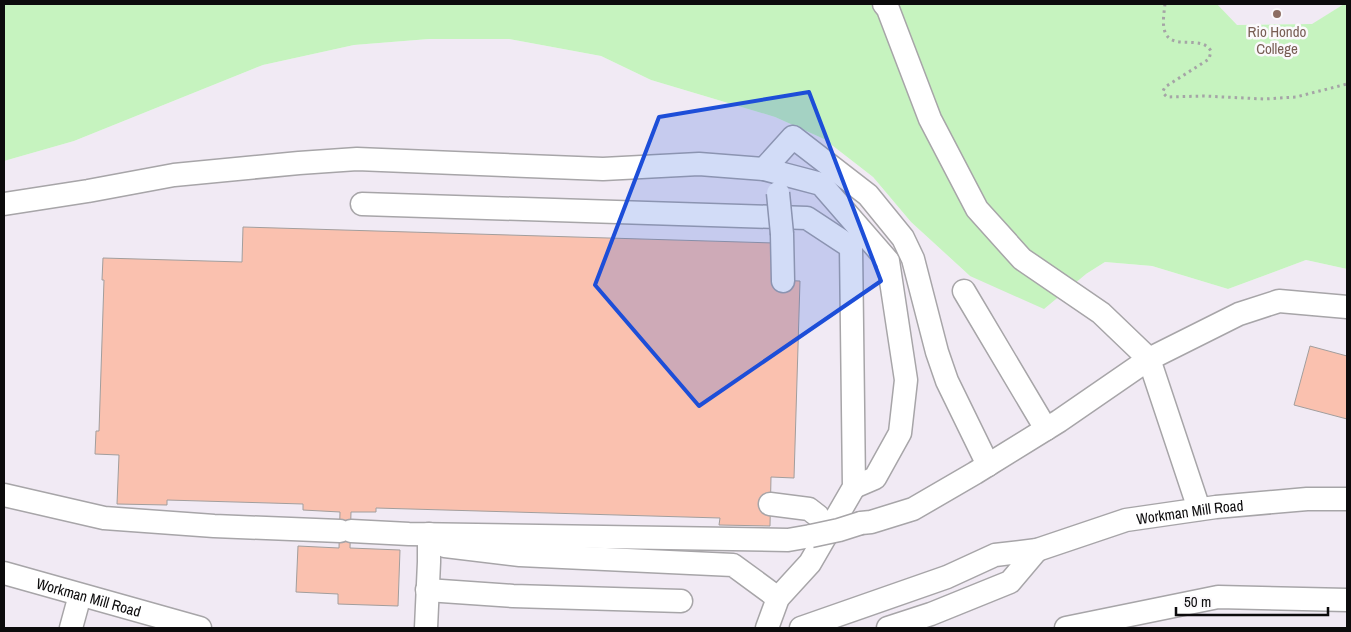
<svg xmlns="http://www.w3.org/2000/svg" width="1351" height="632" font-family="'Archivo Narrow',sans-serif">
<rect width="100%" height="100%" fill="#fbf9fc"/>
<!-- built -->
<path fill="#f1eaf4" d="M1217 4H1344L1313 24 1236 25Z
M429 39H509L601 56 651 80 775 117 824 139 873 177 911 222 970 276 1086 274 1105 262 1152 266 1228 289 1306 260 1347 269V628H4V161L74 141 263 65 354 45Z"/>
<!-- green -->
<path fill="#c6f3bf" d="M4 4H1217L1237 25 1312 24 1344 4H1347V269L1306 260 1228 289 1152 266 1105 262 1086 274 1044 309 970 276 911 222 873 177 824 139 775 117 651 80 601 56 509 39H429L354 45 263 65 74 141 4 161Z"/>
<!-- building -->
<path fill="#fac1af" stroke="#a29e9d" d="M243 227 774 243 772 280 800 281 794 478 771 477 770 526 719 525 720 518 376 508V512H351L350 548 400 550 398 606 338 604V594L296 592 298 546 339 548 340 512 303 510V504L167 500V505L117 504 119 455 95 454 96 431H99L104 280H102L103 258 242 262Z
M1310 346 1347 356V419L1294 405Z"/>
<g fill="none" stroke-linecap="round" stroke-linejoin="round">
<!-- minor casing -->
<g stroke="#a7a5a8" stroke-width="25">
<g id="minor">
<path d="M884 4 888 9 930 119 977 209 1022 259 1101 313 1149 359 1199 509"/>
<path d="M764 169 821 184 888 261 906 380 900 433 875 478 854 487"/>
<path d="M4 204 88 191 174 175 299 163 357 159 603 169 699 164 764 169 793 137 868 195 903 238 913 259 937 352 947 381 988 465"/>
<path d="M362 204 807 218 851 247 854 487 810 563 778 598 767 628"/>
<path d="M782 234 783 281"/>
<path d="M964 291 1046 429"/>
<path d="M4 495 104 518 214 526 340 531"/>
<path d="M770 504 809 509 818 516"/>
<path d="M861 523 871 522 913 509 975 473 1059 421 1149 359 1239 314 1279 301 1347 307"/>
<path d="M351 531 409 534 788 540 811 536"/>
<path d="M445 546 520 555 733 565 778 598"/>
<path id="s1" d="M4 573 200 628"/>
<path d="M427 590 513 596 681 601"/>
<path d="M71 628 80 595"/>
<path d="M426 628 429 562V534"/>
<path id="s2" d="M801 628 947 577 995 555 1037 550 1126 520 1216 507 1307 499H1347"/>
<path d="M888 628 931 614 1010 582 1037 550"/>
<path d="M1066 628 1218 597 1347 600"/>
</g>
</g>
<!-- path -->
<path stroke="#a5a4a6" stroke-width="3" stroke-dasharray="2.5 4" stroke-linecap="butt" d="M1165 4C1164 13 1162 24 1165 32 1172 51 1201 34 1211 51L1209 59 1165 87 1163 91 1164 94 1167 97 1204 96 1264 99 1296 97 1347 84"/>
<!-- minor -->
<use href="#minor" stroke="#fff" stroke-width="22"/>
<!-- minor-bridge casing -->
<g stroke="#a7a5a8" stroke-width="25" stroke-linecap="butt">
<path id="minor-bridge" d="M778 193 782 234
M811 536 839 530 861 523"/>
</g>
<!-- minor-bridge -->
<use href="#minor-bridge" stroke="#fff" stroke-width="22"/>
</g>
<!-- marked area -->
<path fill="#1d4ed8" fill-opacity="0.2" stroke="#1d4ed8" stroke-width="4" stroke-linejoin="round" d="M809 92 881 281 699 406 595 285 659 117Z"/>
<!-- markers -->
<circle fill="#8d6e63" stroke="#fbf9fc" stroke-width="2" cx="1277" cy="14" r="5"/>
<g text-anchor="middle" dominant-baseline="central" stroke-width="5" stroke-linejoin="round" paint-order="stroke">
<!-- education labels -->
<g font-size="15" fill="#785e54" stroke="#fbf9fc">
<text x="1277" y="31">Rio Hondo<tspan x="1277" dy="17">College</tspan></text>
</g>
<!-- street labels -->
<g font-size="15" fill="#0c0b0c" stroke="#fbf9fc">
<text stroke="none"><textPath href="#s2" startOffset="408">Workman Mill Road</textPath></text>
<text stroke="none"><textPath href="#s1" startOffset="88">Workman Mill Road</textPath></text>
</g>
</g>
<!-- border -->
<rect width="1351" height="632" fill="none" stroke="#0c0b0c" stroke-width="10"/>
<!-- scale -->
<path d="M1176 607v8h152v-8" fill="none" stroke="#0c0b0c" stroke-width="2.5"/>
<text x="1184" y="607" font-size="15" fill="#0c0b0c" stroke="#fbf9fc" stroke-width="4" paint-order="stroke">50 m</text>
</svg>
